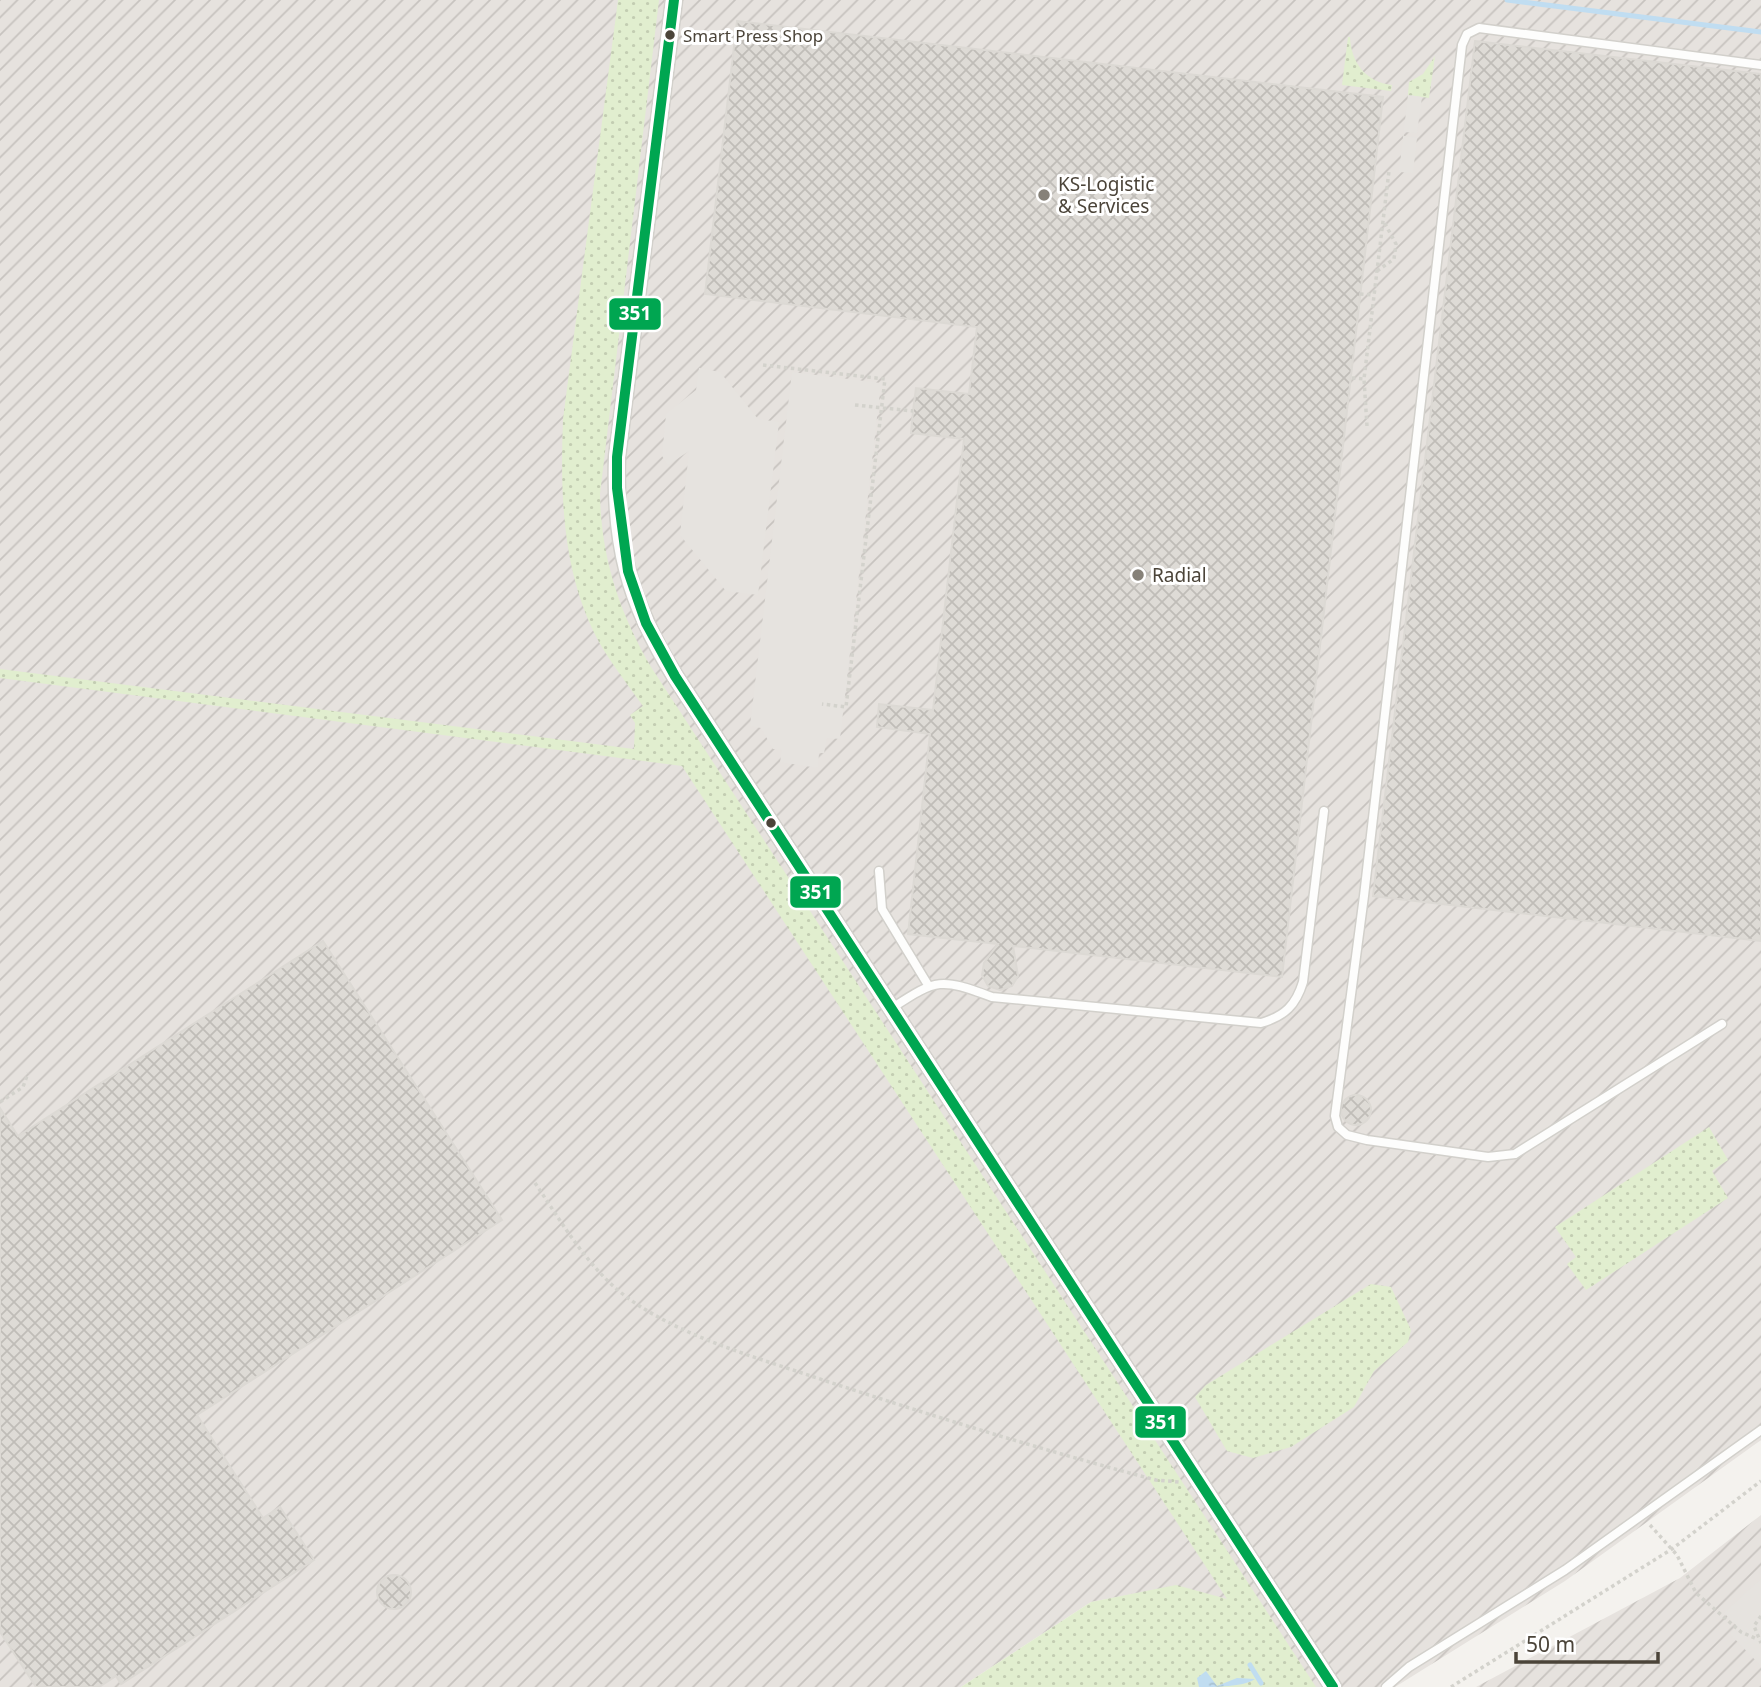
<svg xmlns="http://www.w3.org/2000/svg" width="1761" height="1687" font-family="'Noto Sans',sans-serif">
<defs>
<pattern id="industrial-furrows" width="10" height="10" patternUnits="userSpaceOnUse" patternTransform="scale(1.75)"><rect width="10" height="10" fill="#e6e2de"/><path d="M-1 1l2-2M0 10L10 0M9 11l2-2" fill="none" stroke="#c7c3bf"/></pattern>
<pattern id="grass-dots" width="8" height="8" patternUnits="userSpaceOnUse" patternTransform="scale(1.75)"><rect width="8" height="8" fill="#e1eecf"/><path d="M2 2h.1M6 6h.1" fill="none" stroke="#c3cdb2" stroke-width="1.8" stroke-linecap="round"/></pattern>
<pattern id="water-ripples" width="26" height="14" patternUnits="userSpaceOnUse" patternTransform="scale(1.75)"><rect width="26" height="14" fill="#c0ddf1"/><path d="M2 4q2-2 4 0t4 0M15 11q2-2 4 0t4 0" fill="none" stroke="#a6bfcf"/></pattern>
<pattern id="building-cross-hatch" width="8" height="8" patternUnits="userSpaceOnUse" patternTransform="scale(1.75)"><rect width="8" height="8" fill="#dedbd6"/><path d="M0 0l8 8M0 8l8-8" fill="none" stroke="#c0bdb8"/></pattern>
</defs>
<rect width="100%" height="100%" fill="#f4f2ee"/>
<!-- industrial -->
<path fill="url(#industrial-furrows)" d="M0 0H1761V1440L1565 1581 1395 1687H1315L1227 1600 1176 1586 1091 1602 961 1687H0Z
M1761 1515V1687H1476L1680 1578Z"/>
<!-- grass -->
<path fill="url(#grass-dots)" d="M618 0H659L600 494C601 557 619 612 651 667L1316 1687H961L1091 1602 1176 1585 1227 1599 682 766 0 678V669L634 749 635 723 630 715 643 706C629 687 615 668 603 649 562 579 560 497 563 419Z
M1348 37H1350C1351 63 1366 82 1392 85L1391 91 1342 85Z
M1435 56 1429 98 1408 95 1409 82 1423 74Z
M1709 1127 1728 1160 1712 1171 1728 1198 1586 1290 1567 1264 1576 1257 1555 1227Z
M1371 1284 1391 1287 1411 1330 1408 1342 1374 1371 1354 1407 1291 1447 1253 1458 1227 1451 1195 1397 1206 1385Z"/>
<!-- parking -->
<path fill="#e6e3df" d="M1408 95 1422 97 1417 133 1404 132V136L1417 138 1413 173 1399 172Z
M699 368 720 372 758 419 779 422 758 595 726 591 680 535 689 451 668 465 662 456 666 414 696 390Z
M792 372 881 383 840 739 827 738 824 753H819L818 768 780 762 782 750 773 749 761 728 750 726Z
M1761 1579V1666L1730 1634 1737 1626 1724 1613Z"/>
<!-- water -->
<path fill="url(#water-ripples)" d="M1206 1671 1217 1686 1237 1678 1255 1679C1243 1687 1215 1687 1199 1687L1197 1678Z"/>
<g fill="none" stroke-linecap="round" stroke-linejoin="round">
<!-- stream -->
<path stroke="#c0ddf1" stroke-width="5" d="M1507 0 1761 32
M1250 1665 1261 1683"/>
</g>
<!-- building -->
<path fill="url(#building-cross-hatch)" stroke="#dcd9d4" stroke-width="2" d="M737 21 1383 97 1282 977 1013 946 1018 976 1012 986 1000 990 988 986 982 975 984 963 998 944 908 934 930 734 877 727 879 704 933 710 964 439 911 433 913 411 916 388 969 394 977 327 705 294Z
M1475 41 1761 74V941L1373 896Z
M323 941 502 1220 197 1415 263 1518 280 1507 314 1560 121 1684 116 1676 99 1687H36L0 1632V1108L18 1136Z
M1341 1110a15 15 0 1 1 30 0a15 15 0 1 1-30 0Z
M377 1592a17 17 0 1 1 34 0a17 17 0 1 1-34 0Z"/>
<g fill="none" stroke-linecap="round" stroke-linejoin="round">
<!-- lane casing -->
<g stroke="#d2d0cb" stroke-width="11">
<path id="lane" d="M879 871 882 909 928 985
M892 1008C938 978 940 978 992 997L1261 1023C1285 1016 1296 1005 1303 982L1324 811
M1722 1024 1515 1154 1488 1157 1367 1140 1347 1135 1338 1127 1335 1116 1364 896 1462 45 1467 34 1479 28 1761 65
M1386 1687 1409 1667 1565 1570 1761 1430"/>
</g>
<!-- street casing -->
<g stroke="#d2d0cb" stroke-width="19">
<path id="street" d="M674 0 617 457C614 544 629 602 675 676L1333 1687"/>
</g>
<!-- path -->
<path stroke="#d3d2cc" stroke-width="3.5" stroke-dasharray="3.5 3.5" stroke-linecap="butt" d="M1377 271 1394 259 1396 244 1384 222
M1360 294 1374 295
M763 365 885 379 846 707 822 704
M1352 378 1364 379
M855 405 913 411
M1367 426 1364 379 1389 171
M0 1102 23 1087 28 1073
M535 1183C563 1224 590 1272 632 1301 686 1338 755 1357 817 1378 929 1415 1042 1450 1156 1480L1179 1482
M1650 1525 1677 1555 1696 1593 1741 1632 1757 1639
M1761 1616 1754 1626 1761 1643
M1451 1687 1672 1549 1761 1481"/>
<!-- lane -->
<use href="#lane" stroke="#fdfdfc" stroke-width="8"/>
<!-- street -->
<use href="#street" stroke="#fdfdfc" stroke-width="16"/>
<!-- bus-1 casing -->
<g stroke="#fff" stroke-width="16">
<path id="bus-1" d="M674 0 617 457V488L628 571 646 623 675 676 1333 1687"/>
</g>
<!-- bus-1 -->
<use href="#bus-1" stroke="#00a651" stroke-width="10"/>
</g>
<!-- markers -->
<g fill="#4b4439" stroke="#fff" stroke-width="2.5">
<circle cx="670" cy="35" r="6"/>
<circle cx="771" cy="823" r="6"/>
</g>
<g fill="#868178" stroke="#fff" stroke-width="2.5">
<circle cx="1044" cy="195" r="7"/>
<circle cx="1138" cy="575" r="7"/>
</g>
<g text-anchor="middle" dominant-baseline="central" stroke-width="6" stroke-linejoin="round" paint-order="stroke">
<!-- bus labels -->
<g font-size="17" fill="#4b4439" stroke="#fff" text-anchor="start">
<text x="683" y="35">Smart Press Shop</text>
</g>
<!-- poi labels -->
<g font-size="19" fill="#4b4439" stroke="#fff" text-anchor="start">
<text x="1058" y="184">KS-Logistic<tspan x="1058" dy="22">&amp; Services</tspan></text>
<text x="1152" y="575">Radial</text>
</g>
</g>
<g stroke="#fff" stroke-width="2.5">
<rect x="608" y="297" width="54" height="34" rx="7" fill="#00a651"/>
<rect x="789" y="875" width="53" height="34" rx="7" fill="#00a651"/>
<rect x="1134" y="1405" width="53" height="34" rx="7" fill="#00a651"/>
</g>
<g font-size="19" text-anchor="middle" font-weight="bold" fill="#fff">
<text x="635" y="320">351</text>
<text x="816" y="899">351</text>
<text x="1161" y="1429">351</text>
</g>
<!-- scale -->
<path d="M1516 1652v10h142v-10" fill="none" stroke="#4b4439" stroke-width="3.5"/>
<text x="1526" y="1652" font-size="21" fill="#4b4439" stroke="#ffffff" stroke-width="5" paint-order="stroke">50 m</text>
</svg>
